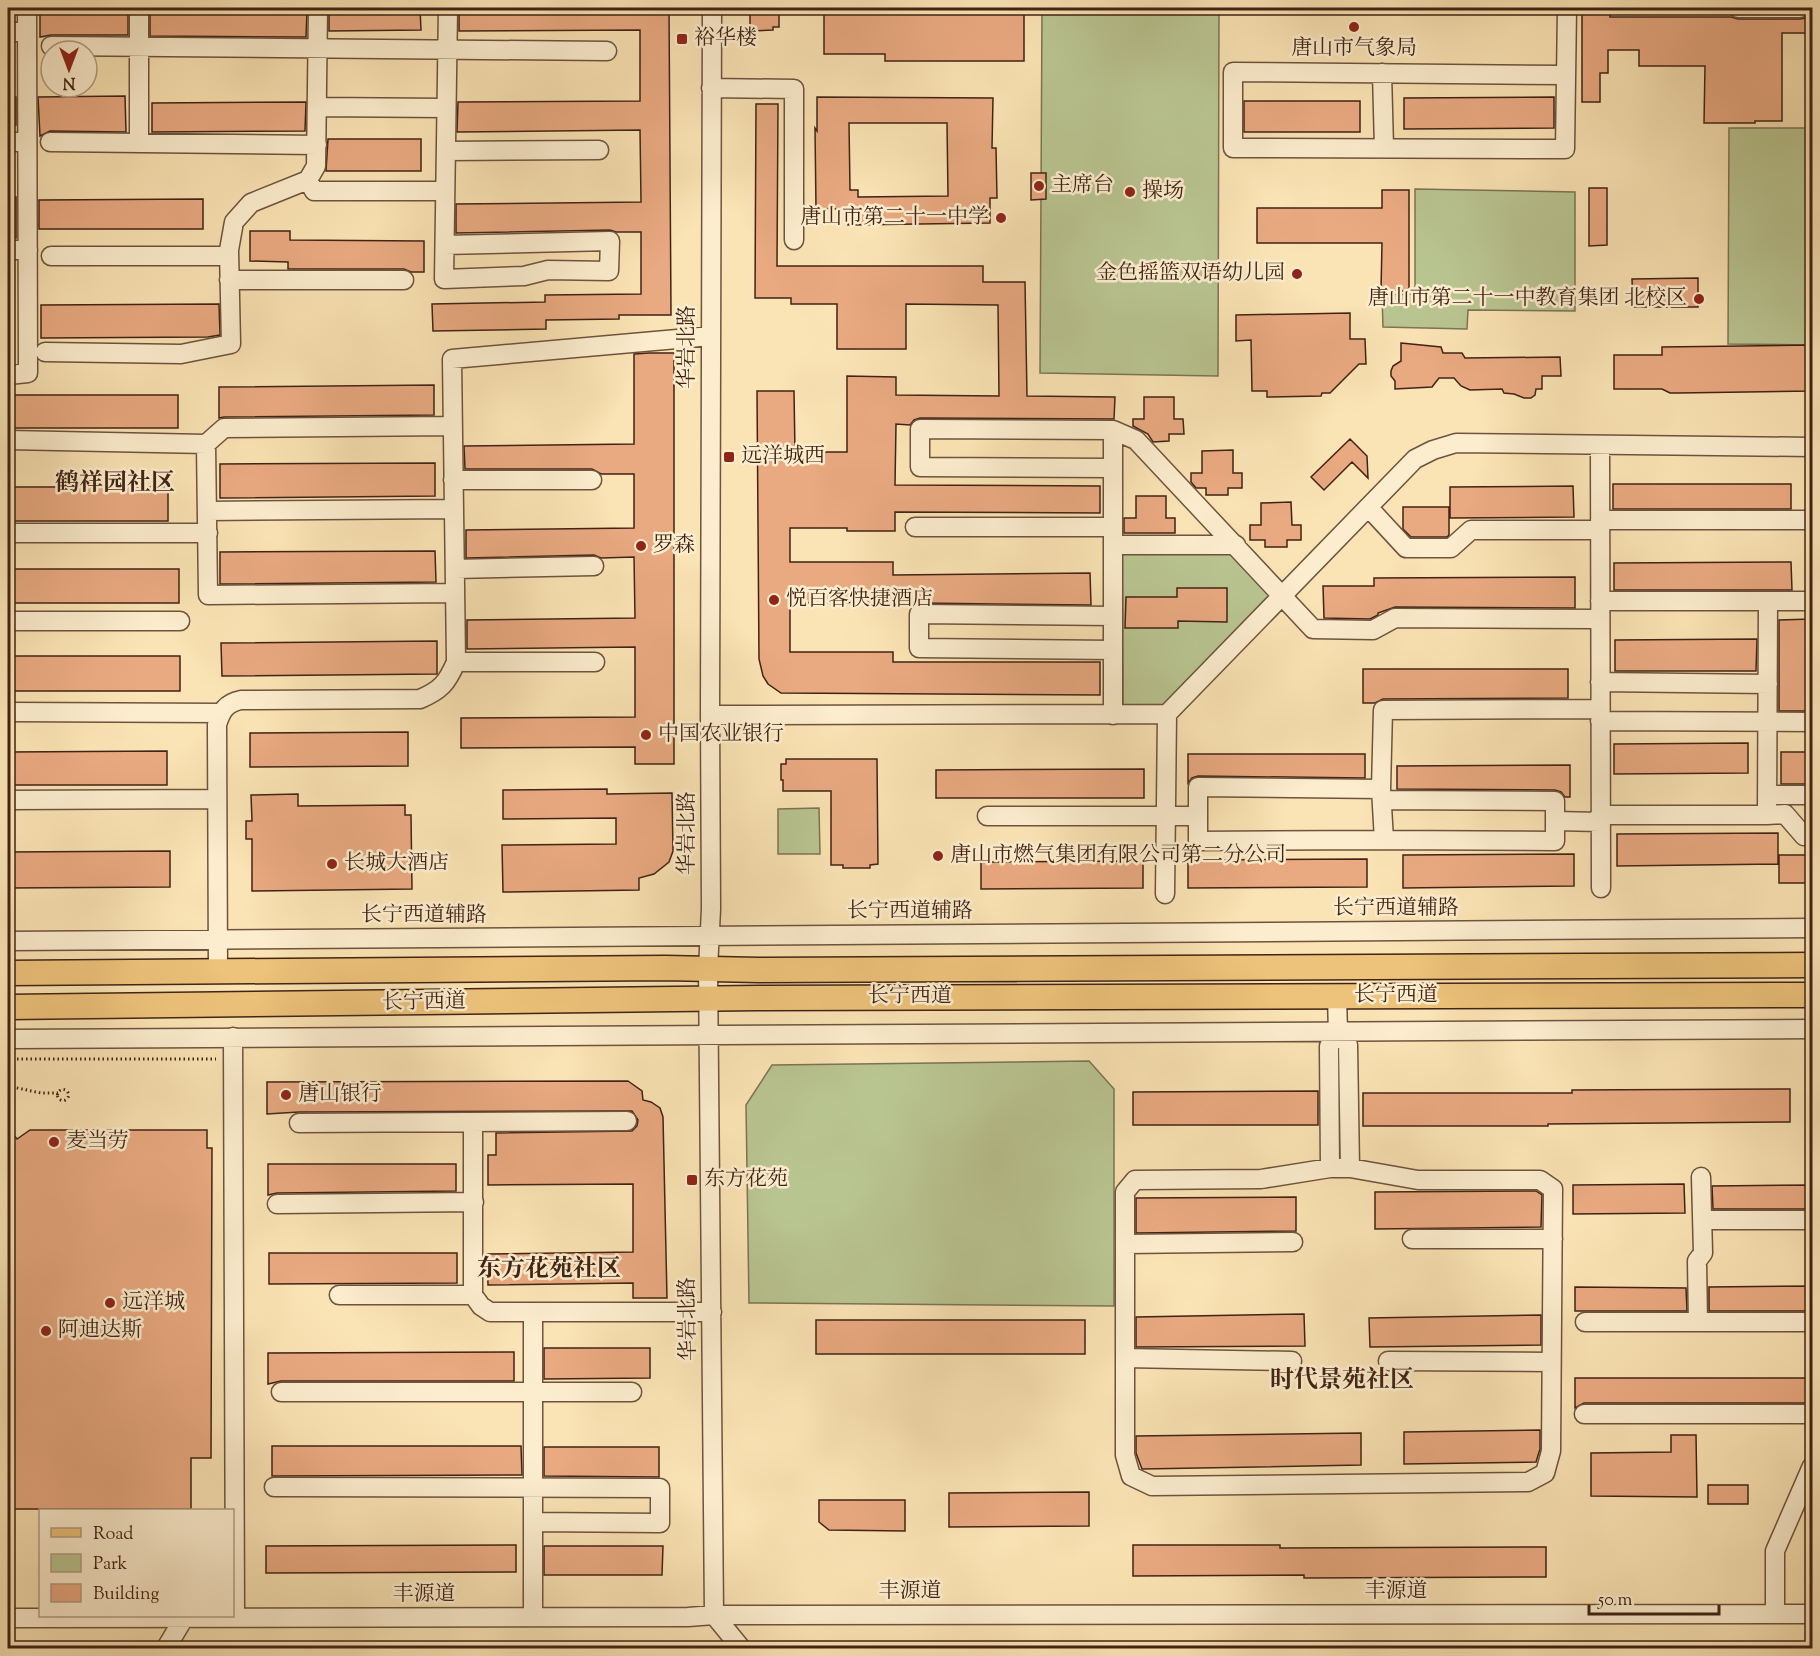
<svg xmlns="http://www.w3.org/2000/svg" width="1820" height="1656" font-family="'Sorts Mill Goudy','Noto Serif SC',serif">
<rect width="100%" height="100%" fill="#fae3b4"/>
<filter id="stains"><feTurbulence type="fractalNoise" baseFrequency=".00333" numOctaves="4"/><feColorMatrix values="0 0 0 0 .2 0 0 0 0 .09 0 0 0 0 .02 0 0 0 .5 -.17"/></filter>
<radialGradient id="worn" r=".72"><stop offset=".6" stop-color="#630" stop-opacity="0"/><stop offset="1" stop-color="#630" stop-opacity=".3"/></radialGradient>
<!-- green -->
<path fill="#b9c591" stroke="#7c7453" stroke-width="1.5" d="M1042 11 1219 12 1218 376 1040 373Z
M1729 128H1812V345L1728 344Z
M1415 189 1575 192V311L1468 310 1467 329 1383 327 1382 295 1415 294Z
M1122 552H1232L1276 594 1167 705H1123Z
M819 808 820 854H778V809Z
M1089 1061 1114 1089V1306L749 1303 746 1105 772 1065Z"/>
<!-- building -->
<path fill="#e9a981" stroke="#402315" stroke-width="1.5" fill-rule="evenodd" d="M40 8H125V13H128V35H51L40 37Z
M329 8H420L421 30 329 31Z
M459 8H669L671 315H619V319L546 320V329L433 331 432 304 545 302V295L641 294V232H616L610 230 456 233V204L641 202 640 130 457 132 458 102 640 101V30L459 31Z
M750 8H779V27H773V30L750 31Z
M824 8H877V11H1024V61H885V54H824Z
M1582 8H1610V17H1731L1738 19H1800L1812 17V33H1782V121H1755V123H1704L1705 66H1639V50H1608V73H1600V102H1582Z
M307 11 306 37 150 36V12Z
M125 96 126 132 50 131 40 136 38 97Z
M16 97V125H8V98Z
M817 97 993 98 992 148H996L997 198H990V223L848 225V209H816L815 128 817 131ZM849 123H947L948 196 858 197V190H850Z
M1554 97V128L1404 129V98Z
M1244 101H1360V132H1244Z
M306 102 305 131 152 132V103Z
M756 104H778L777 266H983V282H1025L1027 396 1115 397 1114 419 920 418 914 420 910 425 896 424 895 485 1100 486V513L895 512V531H847V528H790V562H893V575L1090 573 1091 605 919 603 911 607V602L790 603V652H893V662H1100V695L781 693 768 684 763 676 759 659 757 391H794L795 452H847V376L896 377V395L999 396 998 305 906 304V349H837V304H791V298H755Z
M328 139H421V171H326Z
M1031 173H1046V199L1031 200Z
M1589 188H1607V245L1589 246Z
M1382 190H1409V291H1381L1382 243H1257V208H1382Z
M8 197H16V238H8Z
M203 199V229H39V200Z
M250 231H290V240L424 241V272H411L404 269H288V262L250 261Z
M1698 278V307H1633L1632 279Z
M219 304 220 335 208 337 41 338V305Z
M1350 313V339H1365L1366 364H1359L1330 393H1322L1321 396 1267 397V391H1252L1251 340 1236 341V315Z
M1401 343 1441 347 1443 353H1462L1465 358 1560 357 1561 376H1542V389H1536L1535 395 1531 398H1524L1514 394 1504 393 1502 389 1470 390 1461 386 1454 378H1439L1432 387 1395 389V381L1391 376V371L1393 366 1401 361Z
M1812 345V391L1678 393H1670L1662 389H1614V355H1662V347Z
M649 353H674V764H635V747L461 748V718L635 717V647L467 649V620L635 618 634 557 601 558 594 555 466 558V530L634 528V474H601L592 469H465L464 446 634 444V354Z
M434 385V415L224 417 219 418V387Z
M8 395H178V428H8Z
M1144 397H1174V419H1183L1184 434H1169V441L1153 442 1148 434 1133 426V419H1144Z
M1350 439 1367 456 1368 478 1352 462 1324 490 1311 477Z
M1233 450V473H1242V488H1228V495H1206V488H1196L1191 482V473H1202V451Z
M435 463V496L220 498V464Z
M1613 484H1791V509H1613Z
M1573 486 1574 517 1450 518V487Z
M8 487H168V521H8Z
M1136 496H1166V518H1175V533H1124V518H1136Z
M1291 502 1292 525H1301V540H1287V547H1265V540H1250V525H1261V503Z
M1403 507H1449V535L1447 537H1411L1403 529Z
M435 551 436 582 220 584V552Z
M1791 562 1792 590H1614V563Z
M8 569H179V603H8Z
M1575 577V608L1395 607 1378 613V615L1370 619 1324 618 1323 586H1374V578Z
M1177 588H1227V622L1178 621V628H1125L1126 597H1177Z
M1812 619V711H1779V620Z
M1757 639 1756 671H1615V640Z
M437 641V674L222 676 221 643Z
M8 656H180V691H8Z
M1363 669H1568V698L1383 699 1375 703H1363Z
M408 732V766L250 767V733Z
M1748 743V773L1614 774V744Z
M167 751V785H8V752Z
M1781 752H1812V784H1781Z
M1188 754H1365V778L1198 776 1192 778 1188 783Z
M786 759H877L878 864 870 865V868H843V865H831V791H783V780H781V764H786Z
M1570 765V797H1565L1561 792 1555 790 1397 789V766Z
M1144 769V798H936V770Z
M607 789V794L672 793 673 851 669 862 654 874 639 878V890L503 892 502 845 616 844V818L503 819V790Z
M298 794V806L405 805V815H411L412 889 252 891V839H246V821H252L251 795Z
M1778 833V864L1617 866V834Z
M170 851V887L8 888V852Z
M1574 854V886L1403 888V855Z
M1779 855H1812V883H1779Z
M1367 859V887L1188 888V860Z
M1143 861V888L981 889V862Z
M628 1081 642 1091 643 1100 651 1102 660 1108 663 1117 667 1298H633V1283L488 1285 487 1254 633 1252V1184L488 1185V1155H496V1133L632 1131 637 1126 638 1120 632 1111 299 1112 267 1114V1082Z
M1790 1089V1122L1548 1124V1126H1363V1093H1572V1090Z
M1318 1091V1125H1133V1092Z
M8 1128 17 1139 30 1130H207V1148H212L211 1458H191V1509H8Z
M268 1164H456V1191L277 1193 268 1195Z
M1684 1184 1685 1213 1573 1214V1185Z
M1812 1185V1209H1713L1712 1186Z
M1536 1191 1542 1195 1541 1227 1375 1229V1192Z
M1296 1197V1231L1136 1233V1198Z
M269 1253H457V1283L269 1284Z
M1812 1286V1311H1709V1287Z
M1575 1287 1686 1288 1687 1311H1575Z
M1304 1314 1305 1346 1136 1347V1317Z
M1541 1315V1345L1370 1347 1369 1318Z
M816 1320H1085V1354H816Z
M544 1348H650V1378L544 1379Z
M514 1352V1381H281L268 1384V1353Z
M1575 1378H1806V1403H1584L1575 1408Z
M1540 1430V1449L1536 1462 1404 1464V1432Z
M1361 1433V1465L1142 1469 1136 1453V1436Z
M1671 1435H1696L1697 1497 1591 1496V1453L1671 1452Z
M272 1446H521L522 1475 272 1476Z
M544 1447H659V1477L544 1476Z
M1708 1485H1748V1504H1708Z
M1089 1492V1526L949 1527V1493Z
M819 1500H905V1531L829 1530 819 1522Z
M516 1545V1572L266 1573V1546Z
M1133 1545H1280V1548L1546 1547V1577L1304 1578V1575L1133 1576Z
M544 1546H663L662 1575H544Z"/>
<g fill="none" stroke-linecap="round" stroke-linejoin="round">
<!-- minor casing -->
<g stroke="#6e533d" stroke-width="21">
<path id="minor" d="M139 8V143
M712 8 710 715 711 909 708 969 714 1615 741 1648
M1738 8H1800
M8 32H27
M51 46 607 51
M1382 73 1384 148
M1565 75 1233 72V148L1565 149 1567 8
M711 88 794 89V240
M318 107 446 108
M8 142H27
M50 142 317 145
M446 151 599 150
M308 180 314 191H445
M445 245 610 241 609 271 548 270 524 276 444 279 448 8
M8 250H28
M51 256H229
M229 280H404
M45 352 181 354 231 344 229 250 234 222 251 203 308 180 316 166 318 8
M8 375 28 373 27 8
M1113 430V715
M8 440 206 444 224 428 453 426
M206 444 208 595 455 593
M1600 446 1601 888
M1113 468 920 467V429L1113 430 1136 440 1313 629 1373 630 1395 618 1600 619
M453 480H592
M1369 508 1406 548H1451L1471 530H1600
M207 511 454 509
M1600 520H1812
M915 527H1113
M8 533H208
M1113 545H1236
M455 569 594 566
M1600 601H1812
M1113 616 919 614V648L1113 650
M8 621H180
M456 662H595
M1600 682 1768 684
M8 712 221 713
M710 715 1167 714
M1600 721 1812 722
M1381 789 1198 787V841L1384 840 1381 789 1383 710 1600 709
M1767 795H1812
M8 800 217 799
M1382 800 1555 801V841L1384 840
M1600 815H1767L1768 601
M1767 815 1785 814 1804 836H1812
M987 816H1198
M1555 821 1600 822
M1165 894 1167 714 1415 459 1433 450 1456 443 1812 447
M8 941 1812 928
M218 972 217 725C221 711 226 703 241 700L420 699C441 690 447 683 456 662L452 359 711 336
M1338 1033 1348 1045 1350 1168
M233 1037 235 1618
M8 1039 1812 1029
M473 1122V1295L481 1306 490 1312H712
M299 1123 627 1121
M1330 1168H1350L1418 1180H1540L1553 1189 1551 1451 1545 1473 1528 1482 1152 1486 1131 1476 1125 1455V1192L1135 1180 1261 1179Z
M1330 1168 1329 1046 1338 1033 1337 996
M277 1204 474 1202
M1702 1220H1812
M1412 1239H1553
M1125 1244 1293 1242
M339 1295H473
M1585 1322H1812
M1698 1322 1697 1261 1703 1253 1701 1177
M1125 1358 1292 1361
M1388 1361 1551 1362
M281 1392H632
M1584 1414H1812
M274 1487 660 1488V1523L533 1522
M1775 1614V1551L1812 1466
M533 1617V1313
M8 1618 688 1617 714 1615 1812 1614
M166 1648 184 1618"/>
</g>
<!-- major casing -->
<g stroke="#402315" stroke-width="27">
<path id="major" d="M8 973 665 968 759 970 1812 965
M8 1007 758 998 1812 995"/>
</g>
<!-- path -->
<path stroke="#402315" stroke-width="3" stroke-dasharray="1.5 3" stroke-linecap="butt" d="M8 1059H216
M8 1086 41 1093H58
M57.5 1095a5.5 5.5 0 1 1 11 0a5.5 5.5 0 1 1-11 0Z"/>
<!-- minor -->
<use href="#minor" stroke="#fcedce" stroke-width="18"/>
<!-- major -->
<use href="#major" stroke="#edc27a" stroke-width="24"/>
</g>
<!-- markers -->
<g fill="#8f2418" stroke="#fcedce" stroke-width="2">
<circle cx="1354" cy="27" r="6"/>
<rect x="676" y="33" width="12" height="12" rx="3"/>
<circle cx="1039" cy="186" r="6"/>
<circle cx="1130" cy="192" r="6"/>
<circle cx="1001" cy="218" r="6"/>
<circle cx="1297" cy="274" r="6"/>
<circle cx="1699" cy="299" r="6"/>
<rect x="723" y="451" width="12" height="12" rx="3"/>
<circle cx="641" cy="546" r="6"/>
<circle cx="774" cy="600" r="6"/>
<circle cx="646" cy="735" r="6"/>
<circle cx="938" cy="856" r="6"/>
<circle cx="332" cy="864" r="6"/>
<circle cx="286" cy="1095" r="6"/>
<circle cx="54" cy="1142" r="6"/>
<rect x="686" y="1174" width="12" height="12" rx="3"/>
<circle cx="110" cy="1303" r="6"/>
<circle cx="46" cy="1331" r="6"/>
</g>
<g text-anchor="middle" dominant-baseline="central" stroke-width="5" stroke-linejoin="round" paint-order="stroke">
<!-- poi labels -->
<g font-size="21" fill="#402315" stroke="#fcedce" text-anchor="start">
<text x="694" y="39">裕华楼</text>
<text x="1354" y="49" text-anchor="middle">唐山市气象局</text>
<text x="1051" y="186">主席台</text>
<text x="1142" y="192">操场</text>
<text x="989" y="218" text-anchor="end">唐山市第二十一中学</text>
<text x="1285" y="274" text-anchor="end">金色摇篮双语幼儿园</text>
<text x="1687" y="299" text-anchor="end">唐山市第二十一中教育集团 北校区</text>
<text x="741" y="457">远洋城西</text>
<text x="653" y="546">罗森</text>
<text x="786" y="600">悦百客快捷酒店</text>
<text x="658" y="735">中国农业银行</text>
<text x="950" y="856">唐山市燃气集团有限公司第二分公司</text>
<text x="344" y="864">长城大酒店</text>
<text x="298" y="1095">唐山银行</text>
<text x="66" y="1142">麦当劳</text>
<text x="704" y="1180">东方花苑</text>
<text x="122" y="1303">远洋城</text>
<text x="58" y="1331">阿迪达斯</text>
</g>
<!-- street labels -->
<g font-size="21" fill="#402315" stroke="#fcedce">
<text transform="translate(688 347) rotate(-90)">华岩北路</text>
<text transform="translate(688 833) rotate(-90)">华岩北路</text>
<text x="1396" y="909">长宁西道辅路</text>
<text x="910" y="912">长宁西道辅路</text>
<text x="424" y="916">长宁西道辅路</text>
<text x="1396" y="996">长宁西道</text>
<text x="910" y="997">长宁西道</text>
<text transform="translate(424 1003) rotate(-1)">长宁西道</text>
<text transform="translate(689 1319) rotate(-91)">华岩北路</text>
<text x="910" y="1592">丰源道</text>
<text x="1396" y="1592">丰源道</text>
<text x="424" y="1595">丰源道</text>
</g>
<!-- quarter labels -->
<g font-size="24" font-weight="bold" fill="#402315" stroke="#fcedce">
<text x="115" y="484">鹤祥园社区</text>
<text x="549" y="1270">东方花苑社区</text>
<text x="1342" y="1381">时代景苑社区</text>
</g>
</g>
<!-- margin -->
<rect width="1820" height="1656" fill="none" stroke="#fae3b4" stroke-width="30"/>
<rect x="9" y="9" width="1802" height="1638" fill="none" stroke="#402315" stroke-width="3"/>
<rect x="15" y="15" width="1790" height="1626" fill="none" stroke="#402315" stroke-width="1.5"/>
<!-- legend -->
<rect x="39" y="1509" width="195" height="108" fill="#fcedce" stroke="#b19c84" stroke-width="1.5"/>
<rect x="51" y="1528" width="30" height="9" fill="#edc27a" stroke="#b19c84" stroke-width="1.5"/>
<text x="93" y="1539" font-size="18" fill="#402315">Road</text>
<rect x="51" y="1554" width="30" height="18" fill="#b9c591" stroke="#b19c84" stroke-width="1.5"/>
<text x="93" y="1569" font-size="18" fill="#402315">Park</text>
<rect x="51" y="1584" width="30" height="18" fill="#e9a981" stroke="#b19c84" stroke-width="1.5"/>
<text x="93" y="1599" font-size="18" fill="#402315">Building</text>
<!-- north arrow -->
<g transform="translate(69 69) rotate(180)"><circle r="28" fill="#fcedce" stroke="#b19c84" stroke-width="1.5"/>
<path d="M0-4.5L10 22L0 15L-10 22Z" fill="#8f2418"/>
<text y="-9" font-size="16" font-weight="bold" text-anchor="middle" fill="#402315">N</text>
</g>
<!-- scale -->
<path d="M1589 1605v9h130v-9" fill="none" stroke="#402315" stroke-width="3"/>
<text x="1598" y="1605" font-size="18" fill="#402315" stroke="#fcedce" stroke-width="4.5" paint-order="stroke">50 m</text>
<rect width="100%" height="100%" filter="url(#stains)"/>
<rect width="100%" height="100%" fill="url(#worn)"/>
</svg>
